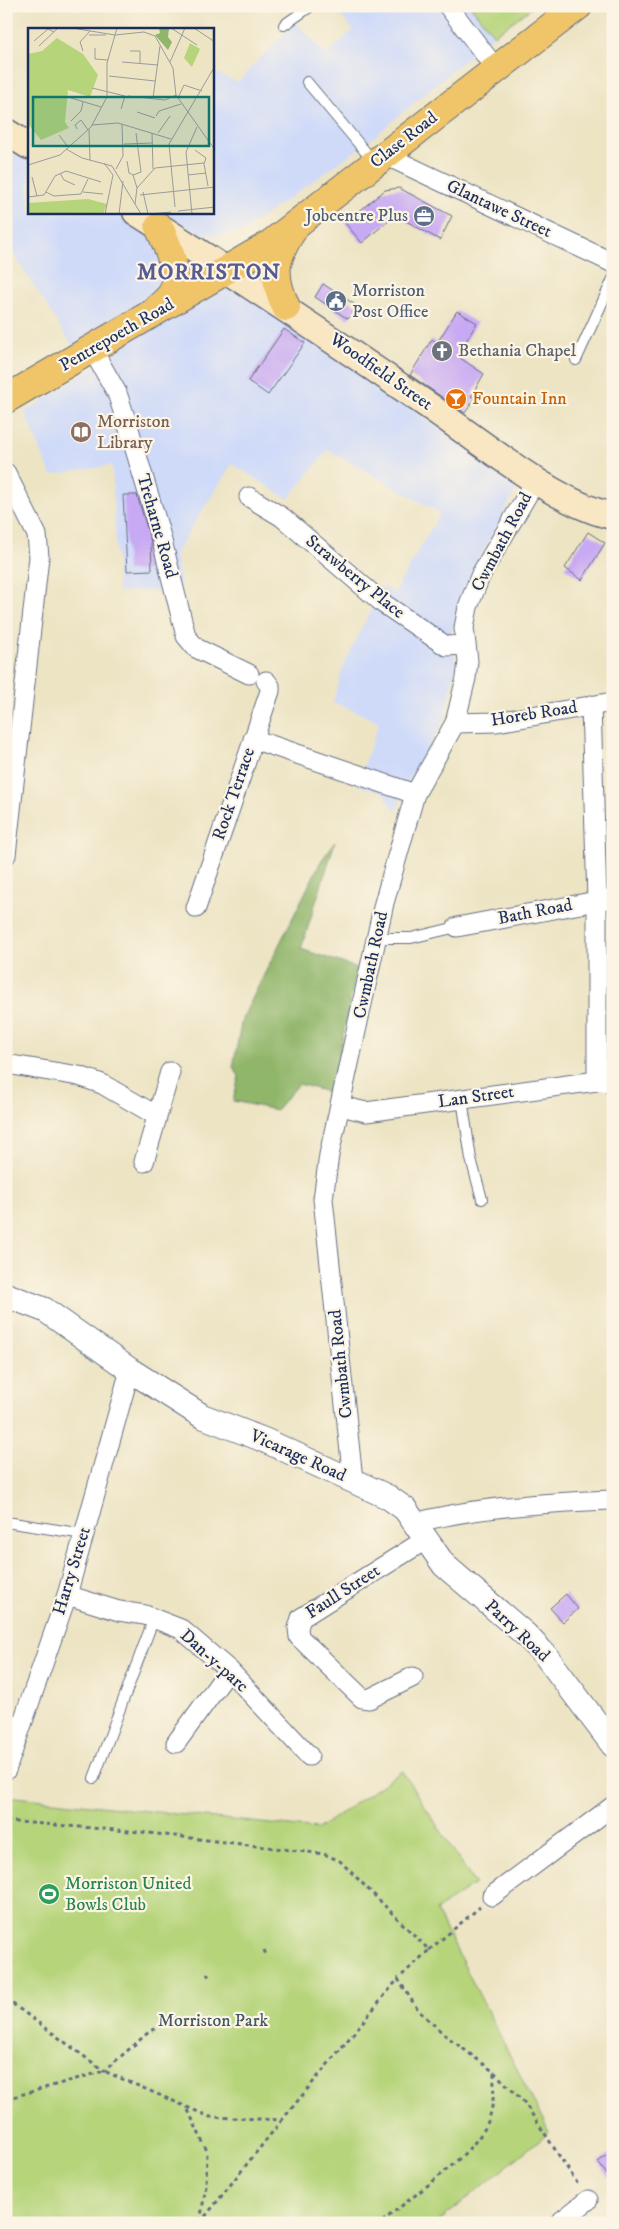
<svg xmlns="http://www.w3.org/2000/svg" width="619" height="2229" font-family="'IM FELL DW Pica',serif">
<rect width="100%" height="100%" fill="#fcf5e5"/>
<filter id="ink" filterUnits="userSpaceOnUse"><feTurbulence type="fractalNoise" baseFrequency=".02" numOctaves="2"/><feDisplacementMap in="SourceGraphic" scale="10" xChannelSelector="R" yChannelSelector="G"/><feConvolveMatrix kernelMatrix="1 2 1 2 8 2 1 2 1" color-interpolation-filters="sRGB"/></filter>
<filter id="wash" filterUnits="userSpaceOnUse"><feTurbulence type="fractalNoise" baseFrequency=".0096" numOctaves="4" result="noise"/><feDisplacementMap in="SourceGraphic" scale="20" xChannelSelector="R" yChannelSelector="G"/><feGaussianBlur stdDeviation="1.12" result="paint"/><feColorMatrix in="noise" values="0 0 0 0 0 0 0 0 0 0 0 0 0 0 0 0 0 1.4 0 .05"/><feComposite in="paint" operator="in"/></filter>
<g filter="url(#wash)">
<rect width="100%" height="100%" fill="#ede4c4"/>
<!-- built -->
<path fill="#cfdaf9" d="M346 6H470L494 35 368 142 240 233 214 236 195 231 163 213 212 212 213 72 238 82 295 21 326 55 353 30 341 16 348 9Z
M6 149 29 162V212L114 213 156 238 162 283 152 298 73 347 6 243Z
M224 279 520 483 471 573 451 632 456 664 445 719 408 781 396 812 382 792 357 785 379 722 333 702 344 664 383 586 394 593 440 513 328 450 288 499 232 464 175 554 181 583 168 590 118 592 112 465 51 475 25 412Z"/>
<!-- green -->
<path fill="#b6d47a" stroke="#68826c" d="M470 6H534L494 35Z
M402 1771 475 1884 436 1910 549 2132 437 2223H6V1796L318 1829Z"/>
<!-- forest -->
<path fill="#90b66a" stroke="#567264" d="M335 842 301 949 357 968 331 1093 299 1084 276 1110 233 1101 239 1076 233 1067 242 1019 321 861Z"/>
<g id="blocks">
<!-- building -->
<path fill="#c8a9f3" d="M399 188 452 216 440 240 395 215 362 243 345 223 385 190Z
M323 284 357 306 348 319 315 297Z
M457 311 477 323 457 356 484 374 471 396 475 398 465 413 410 375 432 339 437 343Z
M284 329 305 343 268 395 248 381Z
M123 495H137L151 542 152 570 127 571Z
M588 532 605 543 582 580 565 568Z
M566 1594 578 1609 563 1622 550 1608Z
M613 2151V2183L598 2162Z"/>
</g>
</g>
<g filter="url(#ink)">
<use href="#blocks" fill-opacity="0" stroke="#646e82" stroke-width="1"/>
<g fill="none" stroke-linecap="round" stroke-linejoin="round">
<!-- service casing -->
<g stroke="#646e82" stroke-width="12">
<path id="service" d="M284 25 311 6
M307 82 374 162
M576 360 613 279
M377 938H411L457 927
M462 1099 471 1159 482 1199
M6 1522 84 1534
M94 1778 154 1618"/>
</g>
<!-- minor casing -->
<g stroke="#646e82" stroke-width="21">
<path id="minor" d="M448 6 496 69
M385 155 613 263
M92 349 117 393 129 429 160 533 186 636 196 648 249 674
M6 473 37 535 39 557 6 855
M249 497 282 517 384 604 446 646 465 645
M591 705 597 899V1081
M455 723 497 722 613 702
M253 739 415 794
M196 908 270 691V686L266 681
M457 927 613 898
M6 1064 79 1076 102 1084 157 1116
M341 1106 366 1112 597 1081 613 1082
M144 1162 170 1072
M353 1480 323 1199 329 1155 384 903 415 794 455 723 466 678 468 661 464 628 468 607 481 574 536 480
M415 1523C473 1507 552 1502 613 1500
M67 1595 119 1611 145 1615 181 1629 229 1670 309 1756
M413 1677 369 1699 362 1698 299 1637 298 1628 301 1618 425 1540
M176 1743 229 1670
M6 1770 67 1595 130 1370
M492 1896 613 1806
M559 2223 588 2200"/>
</g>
<!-- tertiary casing -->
<g stroke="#646e82" stroke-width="26">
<path id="tertiary" d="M6 1295 45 1310 130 1370 202 1416 264 1440 388 1497 405 1509 444 1565 526 1635 546 1656 613 1745"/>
</g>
<!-- secondary casing -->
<g stroke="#646e82" stroke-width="29">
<path id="secondary" d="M6 132 29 146
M136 212C234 274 330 338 426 404 475 437 556 505 613 516"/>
</g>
<!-- primary casing -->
<g stroke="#646e82" stroke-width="30">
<path id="primary" d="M286 307C271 274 274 258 294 228
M157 309C161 305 167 300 171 295 182 278 167 244 159 227
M6 399 269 245 578 6"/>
</g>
<!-- path -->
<path stroke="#646e82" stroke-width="3" stroke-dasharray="4 4" stroke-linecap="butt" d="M6 1821 141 1832 324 1854 340 1861 429 1950 398 1979
M264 1950 267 1957
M429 1950 480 1907
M207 1973 210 1980
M6 1999 104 2071 150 2031 178 2017
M494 2072 524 2102 579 2186
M6 2099 104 2071 210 2117 282 2120 398 1979 418 2010 445 2035 494 2072C494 2090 494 2111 485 2128 465 2162 411 2196 381 2223
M188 2110 207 2151 206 2186 200 2222
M200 2223 282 2120"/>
<!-- service -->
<use href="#service" stroke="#fff" stroke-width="10"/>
<!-- minor -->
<use href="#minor" stroke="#fff" stroke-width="19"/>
<!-- tertiary -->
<use href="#tertiary" stroke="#fff" stroke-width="24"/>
<!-- secondary -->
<use href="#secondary" stroke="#f9e7c3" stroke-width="26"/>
<!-- primary -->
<use href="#primary" stroke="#f0c469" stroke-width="28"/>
</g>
</g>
<!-- icons -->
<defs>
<g id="office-disc" transform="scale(1.125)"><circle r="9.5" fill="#5c6f8a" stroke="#fcf5e5"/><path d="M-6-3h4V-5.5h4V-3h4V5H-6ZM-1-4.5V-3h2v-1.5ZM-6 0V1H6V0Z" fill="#fff"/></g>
<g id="civic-disc" transform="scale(1.125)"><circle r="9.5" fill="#5c6f8a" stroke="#fcf5e5"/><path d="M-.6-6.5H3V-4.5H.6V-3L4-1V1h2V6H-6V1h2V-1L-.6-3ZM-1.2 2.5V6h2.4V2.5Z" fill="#fff"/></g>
<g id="church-disc" transform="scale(1.125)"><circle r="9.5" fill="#6b7280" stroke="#fcf5e5"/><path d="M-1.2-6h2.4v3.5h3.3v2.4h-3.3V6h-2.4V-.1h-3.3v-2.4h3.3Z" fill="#fff"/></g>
<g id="bar-disc" transform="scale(1.125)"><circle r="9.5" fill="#e8710a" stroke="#fcf5e5"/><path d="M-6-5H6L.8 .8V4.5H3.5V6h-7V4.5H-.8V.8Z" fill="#fff"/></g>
<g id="library-disc" transform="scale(1.125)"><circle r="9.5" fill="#8d6e63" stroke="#fcf5e5"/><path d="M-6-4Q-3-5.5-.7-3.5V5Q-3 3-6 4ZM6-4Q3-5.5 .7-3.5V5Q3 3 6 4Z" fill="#fff"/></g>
<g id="stadium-disc" transform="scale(1.125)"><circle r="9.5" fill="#2e9e5b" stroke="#fcf5e5"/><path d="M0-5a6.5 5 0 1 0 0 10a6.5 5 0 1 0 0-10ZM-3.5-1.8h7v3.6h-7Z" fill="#fff"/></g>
</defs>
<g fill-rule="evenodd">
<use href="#office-disc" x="424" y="216"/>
<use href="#civic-disc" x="336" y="301"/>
<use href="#church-disc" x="442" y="351"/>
<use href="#bar-disc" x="456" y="399"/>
<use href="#library-disc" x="81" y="432"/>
<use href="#stadium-disc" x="49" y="1894"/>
</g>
<g text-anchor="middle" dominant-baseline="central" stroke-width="4.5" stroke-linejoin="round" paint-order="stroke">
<!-- street labels -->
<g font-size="18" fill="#1b2f5e" stroke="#fcf5e5">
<text transform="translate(404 140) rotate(-38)">Clase Road</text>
<text transform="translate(499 209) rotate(25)">Glantawe Street</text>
<text transform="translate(117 335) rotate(-30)">Pentrepoeth Road</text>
<text transform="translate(381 372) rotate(35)">Woodfield Street</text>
<text transform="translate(157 526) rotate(74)">Treharne Road</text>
<text transform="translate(502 542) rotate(-62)">Cwmbath Road</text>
<text transform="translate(355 577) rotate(39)">Strawberry Place</text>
<text transform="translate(534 714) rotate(-9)">Horeb Road</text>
<text transform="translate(234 794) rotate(-71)">Rock Terrace</text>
<text transform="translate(535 912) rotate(-11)">Bath Road</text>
<text transform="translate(371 965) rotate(-78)">Cwmbath Road</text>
<text transform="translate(476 1097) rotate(-8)">Lan Street</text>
<text transform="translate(341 1364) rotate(-96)">Cwmbath Road</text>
<text transform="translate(298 1456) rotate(24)">Vicarage Road</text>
<text transform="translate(72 1571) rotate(-73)">Harry Street</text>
<text transform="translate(343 1592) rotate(-33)">Faull Street</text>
<text transform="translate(517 1631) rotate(43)">Parry Road</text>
<text transform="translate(214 1661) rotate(42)">Dan-y-parc</text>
</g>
<!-- service labels -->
<g font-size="18" fill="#4e5e75" stroke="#fcf5e5" text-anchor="end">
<text x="408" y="216">Jobcentre Plus</text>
<text x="352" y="291" text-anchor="start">Morriston<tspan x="352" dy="21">Post Office</tspan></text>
</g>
<!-- worship labels -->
<g font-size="18" fill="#5b616d" stroke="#fcf5e5" text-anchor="start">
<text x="458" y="351">Bethania Chapel</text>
</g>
<!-- food labels -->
<g font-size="18" fill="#c56008" stroke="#fcf5e5" text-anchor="start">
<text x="472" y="399">Fountain Inn</text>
</g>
<!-- education labels -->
<g font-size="18" fill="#785e54" stroke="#fcf5e5" text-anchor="start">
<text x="97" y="422">Morriston<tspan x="97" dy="21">Library</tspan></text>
</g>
<!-- leisure labels -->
<g font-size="18" fill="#27864d" stroke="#fcf5e5" text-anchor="start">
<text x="65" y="1884">Morriston United<tspan x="65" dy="21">Bowls Club</tspan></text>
</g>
<!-- park labels -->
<g font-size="18" fill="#425865" stroke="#fcf5e5">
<text x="213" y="2021">Morriston Park</text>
</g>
<!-- district labels -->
<g font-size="22" font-weight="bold" letter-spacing="1" fill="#585a92" stroke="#fcf5e5">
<text x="209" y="272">MORRISTON</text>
</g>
</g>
<!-- overview -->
<g transform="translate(28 28)">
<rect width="186" height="186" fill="#ede4c4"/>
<path d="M29 10 55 26 70 47 62 69 40 62 37 94 41 100 13 112 0 96V26L14 23ZM162 15 172 21 164 39 156 30ZM60 171 79 176 75 186H0V175Z" fill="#b6d47a"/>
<path d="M131 0 141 1 140 9 144 14 140 22 127 7 132 5Z" fill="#90b66a"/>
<path fill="none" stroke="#999c9b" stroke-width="1" d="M44 0 87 7 116 4 127 8 145 40 148 67 187 122M143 0 169 17M166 0 187 14M61 7H78M6 13 20 1 26 4M11 18 30 0M67 20V31L80 32M55 23 52 14 62 3M102 23H112V35M94 34 130 37M142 34 157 0M81 48 127 53M64 60 97 68 93 81M100 68 137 72 148 67M40 69 73 79M125 70 132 18M150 70 156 57 174 63M109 84 127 90M128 88 131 83 153 76M43 93 53 83 55 74M64 97 90 95 143 111M49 101 47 97 53 92 60 102M61 101 62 132M124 105 125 141M130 105 142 88M31 107 40 119M96 116 125 115M38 121 54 130 84 138 113 186M167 122 178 130 176 136 180 158M99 133 101 145 105 147M76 135 85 147 77 186M0 137 32 127 63 99 79 69V35L89 0M88 141 95 128 94 96M32 145 36 152 47 157M105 147 113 144 108 105M105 147 109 160 107 176M160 147 178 145M4 149 9 168M109 160 127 140 176 135M18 164 26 168 53 166 60 151M55 164 75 166M115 164 120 186M112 167 187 159M0 169 16 167 27 148 38 143 73 154M147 179 141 116 187 38M150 183 187 179M91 186 95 153M121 186 143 184M164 186 158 124 169 99"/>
<path fill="#0f766e" fill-opacity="0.15" stroke="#0f766e" stroke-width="2.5" d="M5 69H181V118H5Z"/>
<rect width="186" height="186" fill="none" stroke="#1b2f5e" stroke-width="2.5"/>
</g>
<!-- margin -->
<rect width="619" height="2229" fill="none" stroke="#fcf5e5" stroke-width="25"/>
</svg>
